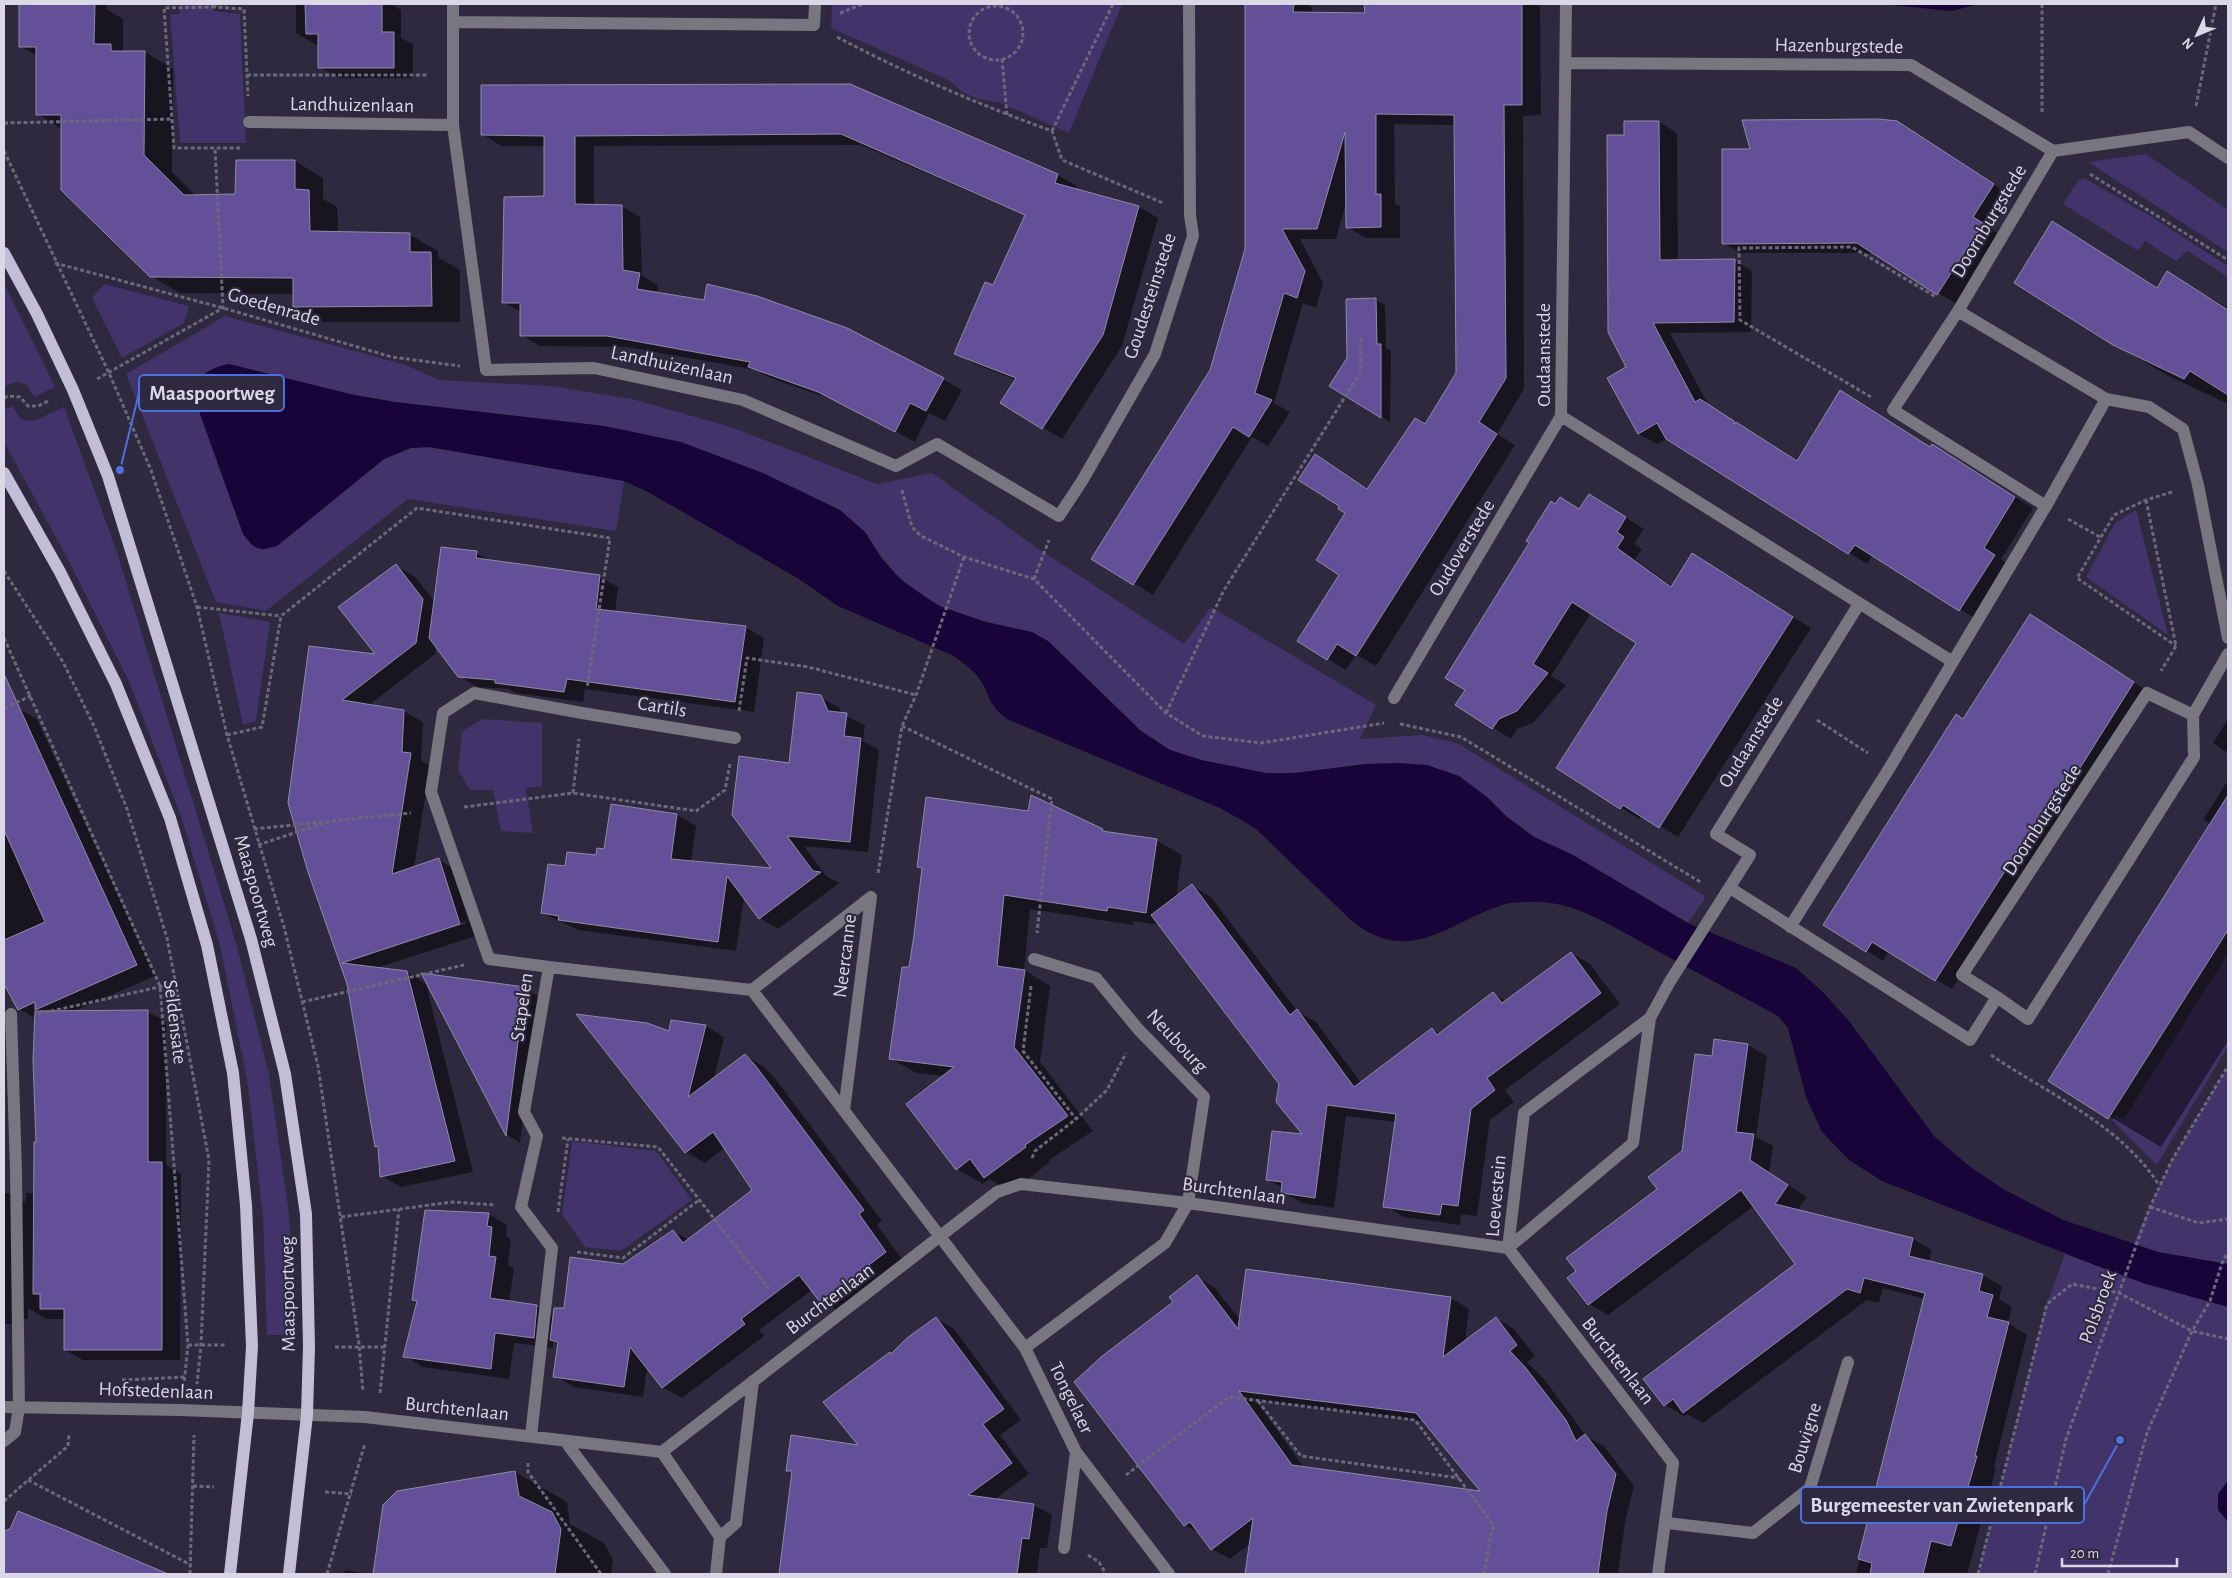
<svg xmlns="http://www.w3.org/2000/svg" width="2232" height="1578" font-family="'Alegreya Sans',sans-serif">
<rect width="100%" height="100%" fill="#2e293f"/>
<!-- green -->
<path fill="#42336a" d="M180 4H213L214 11 240 14 246 143H180L170 14H180Z
M832 4H1122L1069 133 1001 103 977 99 961 91 950 81 831 28Z
M2146 154 2228 210V252L2088 162Z
M2084 178 2152 217 2228 266V277L2187 251 2176 261 2145 241 2138 251 2063 204 2078 181Z
M4 283 55 387 34 397 26 384 17 382 4 386Z
M104 284 189 306 184 323 122 358 92 298Z
M225 316 406 365 439 380 552 386 632 399 731 427 877 484 932 473 1040 550 1184 644 1211 607 1376 705 1360 739 1423 735 1459 744 1705 896 1704 900 1688 923 1571 854 1534 837 1507 817 1487 797 1427 765 1366 764 1295 773H1266L1201 760 1170 750 1141 731 1048 641C1027 630 1009 628 986 622 927 606 897 584 865 532L681 442 604 426 395 402 354 395 229 364 262 550 277 546 384 459 411 448 429 447 624 481 616 531 408 499 266 611 216 602 126 374Z
M12 406 21 419 29 421 36 420 64 407 117 552 236 943 269 1075 289 1214 296 1335H267L263 1216 247 1079 220 945 181 816 128 679 71 565 4 442V410Z
M2136 510 2168 635 2086 577 2115 523Z
M219 613 270 622 256 721 243 725Z
M483 719 542 723V786L526 788 533 833 501 831 493 790H470L458 770 462 731Z
M2228 953V1046L2157 1165 2112 1120 2116 1116 2124 1119Z
M2228 1066V1574H1978L2046 1306 2065 1254 2119 1274 2172 1160Z
M572 1141 656 1151 692 1200 621 1251 585 1247 562 1214Z"/>
<!-- water -->
<path fill="#180438" d="M1704 4H1980L1951 11 1892 5Z
M229 364 354 395 395 402 604 426 681 442 763 473 840 510 865 532 882 559 901 580 939 606 986 622 1032 632 1048 641 1141 731 1170 750 1201 760 1266 773H1295L1366 764 1398 763 1427 765 1459 776 1487 797 1507 817 1534 837 1571 854 1688 923 1796 968 1823 992 1849 1021 1934 1136 1969 1166 2003 1189 2063 1220 2117 1238 2158 1252 2228 1264V1307L2146 1284 2105 1269 1882 1181 1849 1160 1822 1132 1806 1097 1788 1028 1778 1016C1739 995 1700 974 1661 953 1625 934 1578 901 1536 902 1526 902 1512 902 1502 905 1447 923 1410 967 1352 921L1255 828 1222 809 1007 719C986 703 991 694 978 677 971 668 963 663 954 656L838 606 799 579 648 492 624 481 429 447 411 448 384 459 277 546C258 551 255 550 243 534L195 400C194 377 208 368 229 364Z
M2227 1482H2228V1522L2218 1510V1494Z"/>
<!-- shadow -->
<path fill="#0007" fill-rule="evenodd" d="M20 4H106V9L123 19V52H145L173 69 172 172 196 196 237 195 295 161 323 178V199L337 207 338 233 409 234 438 251V257L460 270V322H323L294 306V294L180 293 151 276 62 129 38 114 37 56 20 46Z
M296 4H391L401 10V38L413 44V78H339L320 67 319 45H316L296 33Z
M1246 4H1306L1312 7V13L1366 14V4H1538L1540 5 1541 115 1523 116 1524 389 1497 434 1515 445 1376 666 1356 655 1346 670 1328 659 1341 575 1347 513 1315 455 1369 489 1425 425 1457 374 1455 125 1394 124 1395 204 1400 206V238H1366L1347 227 1346 203 1336 239H1300L1323 283 1316 308 1303 303 1274 403 1290 412 1268 446 1252 437 1153 595 1093 558 1211 371 1246 249Z
M850 86 1058 175 1077 186 1075 190 1139 207 1158 218 1122 346 1062 439 1002 403 1016 380 975 364 956 353 994 287 1026 216 861 145 594 146V206H621L640 217 642 276 658 285 657 293 943 379 962 390 945 421 929 413 915 442 839 402 768 377 756 370 627 347 540 346 521 335V312L503 302 546 197 545 146H501L482 134Z
M1659 122 1677 133 1678 261 1734 260 1752 271 1751 332 1670 333 1709 406 1798 462 1931 448 1950 456 2033 508 2001 559 2012 567 1978 620 1873 555 1867 564 1849 553 1668 438 1657 444 1639 434 1608 379 1628 368 1626 136Z
M1915 133 2012 196 1991 229 2000 235 1956 304 1874 253H1741L1723 243 1752 151Z
M2052 223 2158 288 2168 273 2228 308V404L2167 375 2114 344Z
M1376 300 1385 305 1386 348 1391 351 1390 422 1331 386 1348 359Z
M1556 505 1580 510 1608 506 1644 529 1634 544 1642 549 1635 559 1673 587 1711 566 1811 628 1678 837 1642 815 1639 819 1558 768 1637 643 1591 613 1551 676 1566 685 1533 723 1517 729 1511 739 1457 705 1466 689Z
M476 553 493 562 600 577 618 587 615 612 745 627 764 638 754 712 585 689 583 702 515 693 509 689 478 687 459 676 436 646 435 654 368 706 404 711 423 722 421 761 430 766 414 868 439 860 458 871 479 935 376 968 407 972 426 984 473 1172 401 1187 382 1176 379 1148 376 1146 348 984 309 871 310 647 378 655 396 566 415 577 435 602ZM466 921 467 923 353 960V958Z
M2046 625 2150 693 2085 780 1952 989 1889 951 1883 961 1867 951 1964 720Z
M4 689 13 711 19 709 37 719 155 976 72 1012 147 1011 166 1022V1165L181 1174 180 1360H83L65 1350V1319H46L28 1308V1319H17V1324H4V1193H8L26 1203V1193H35L37 1143 36 1019 16 1007 4 979Z
M820 697 840 708 842 714 865 725 863 741 879 750 868 852 804 846 826 876 839 883 778 929 760 918 744 897 736 951 578 930 542 913 566 867 597 857 605 851 612 806 677 815 696 826 691 862 774 869 790 765Z
M2228 719V753L2213 743Z
M2228 780V1041L2161 1147 2049 1080 2211 824 2203 820Z
M1102 830 1107 833 1156 840 1182 855 1176 898 1192 886 1211 897 1297 1011 1316 1022 1361 1083 1432 1029 1440 1034 1493 994 1506 1001 1571 953 1590 964 1620 1004 1505 1090 1514 1102 1490 1120 1477 1216 1461 1214 1460 1225 1404 1217 1385 1206 1396 1122 1346 1116 1334 1208 1302 1203 1282 1192 1283 1188 1267 1179 1305 1136 1280 1084 1160 925 1133 921V925L1030 909 1024 970 1050 986 1040 1062 1093 1131 1049 1160 1050 1162 1011 1192 989 1179 983 1184 957 1169 908 1104 944 1076 916 1073 890 1058 910 969 923 870 918 867Z
M423 975 524 988 538 996 520 1143 507 1135Z
M706 1026 724 1037 714 1079 745 1055 764 1067 774 1077 882 1221 877 1225 905 1263 840 1312 821 1301 812 1290 759 1330 764 1336 682 1398 662 1387 647 1368 643 1397 574 1387 555 1376 559 1344 553 1341V1348L514 1343 509 1379 423 1367 405 1356 418 1302 414 1299 489 1214 507 1225 506 1236 511 1239 508 1265 514 1269 509 1302 537 1306 554 1316 673 1231 689 1240 754 1190 725 1147 705 1163 686 1152 670 1032Z
M1715 1040 1748 1045 1767 1056 1756 1137 1773 1146 1769 1172 1807 1197 1797 1211 1913 1239 1932 1250 1929 1262 1983 1275 2002 1286 1999 1299 2012 1307 2008 1323 2027 1335 1994 1467 1996 1468 1967 1574H1856L1925 1299 1883 1288 1879 1303 1867 1300 1703 1423 1687 1414 1684 1416 1665 1405 1797 1264 1754 1206 1608 1315 1589 1304 1578 1271 1659 1189 1684 1152 1713 1057Z
M1247 1270 1451 1298 1469 1309 1465 1342 1496 1318 1514 1329 1535 1356 1527 1362 1544 1379 1587 1437 1604 1446 1634 1486 1625 1522 1618 1574H1246L1250 1544 1230 1559 1212 1549 1200 1534 1185 1525 1174 1303 1197 1277 1215 1288 1241 1321ZM1256 1400 1425 1421 1483 1492 1304 1468Z
M936 1318 954 1329 1021 1420 1000 1435 1029 1474 994 1500 1034 1505 1052 1515 1047 1548H1040L1037 1574H779L793 1473 787 1470 861 1447 890 1353 892 1354Z
M515 1472 567 1502 570 1524 604 1543 613 1560 611 1574H375L384 1505Z
M11 1530 128 1558 156 1574H4V1533Z
M345 1570 369 1574H344Z"/>
<!-- building -->
<path fill="#635099" stroke="#908ba5" fill-rule="evenodd" d="M19 4H95L94 44H111V51H145L144 155 184 195 235 194 236 160H295V189L309 190 310 231 410 233V252H431L432 306 293 307V278L150 277 61 190V115H36V47H19Z
M305 4H382V32H394V68H318V34H306Z
M1245 4H1294L1293 12 1365 13 1364 4H1522V105H1504L1506 378 1479 422 1497 434 1356 656 1337 644 1327 660 1297 641 1339 575 1316 560 1345 513 1338 509 1339 506 1298 480 1315 454 1367 489 1415 418 1425 424 1456 373 1454 115 1376 114V194H1381V227L1346 228 1345 132 1317 229H1282L1305 271 1297 298 1284 293 1255 393 1272 400 1249 437 1233 427 1133 585 1091 559 1210 370 1245 249Z
M850 84 1058 174 1055 183 1139 206 1103 335 1042 429 1000 403 1016 378 954 354 985 282 993 285 1025 215 841 134 575 136V204L622 205 623 270 640 273 637 289 704 300 707 284 757 296 847 328 944 378 926 411 910 403 895 432 818 392 748 367 750 362 607 336H520V303H502L504 197 544 196V136L481 135V85Z
M1879 119 1897 121 1994 184 1973 217 1983 223 1937 295 1857 243 1722 244V149H1750L1742 120Z
M1624 121H1659L1660 260 1735 259 1734 322 1653 323 1695 402 1700 399 1734 421V424L1736 422 1797 461 1840 390 1930 447 1932 444 2015 497 1984 548 1995 555 1959 611 1855 545 1848 554 1666 439 1657 423 1638 434 1607 378 1626 367 1608 332 1607 135H1624Z
M2052 221 2157 288 2167 271 2228 310V395L2190 371 2184 379 2113 345 2014 283Z
M1376 298 1377 344H1381V418L1329 386 1347 358 1346 299Z
M1589 494 1626 517 1617 532 1624 537 1617 548 1671 587 1692 553 1793 617 1659 828 1623 805 1620 809 1556 768 1636 643 1572 602 1533 664 1548 673 1517 711 1499 719 1492 729 1455 705 1465 690 1445 678 1529 543 1526 541 1551 501 1555 504 1560 497 1579 509Z
M441 547 477 551 476 558 600 575 596 609 746 626 735 702 567 679 564 692 495 683V680L458 677 429 638Z
M396 564 423 599 416 643 342 700 404 710 402 752 411 753 392 874 439 858 460 924 342 963 407 971 455 1161 380 1177 378 1146 375 1147 347 984 308 872 288 803 309 646 375 654 338 607Z
M2030 614 2134 682 2075 776 2068 772 1935 981 1872 942 1866 952 1823 925 1956 714 1963 719Z
M4 674 137 965 35 1010V1002L18 1010 4 984V940L45 922 4 830Z
M797 692 821 695 828 711 847 713 844 736 861 738 850 842 787 836 813 871 821 872 759 919 727 876 718 942 558 920 559 916 541 913 548 864 565 866 567 852 596 855 597 848 604 849 611 804 677 814 671 859 771 868 732 815 739 756 789 763Z
M1031 795 1103 829 1102 831 1157 839 1146 913 1108 907 1107 911 1004 895 997 966 1025 970 1014 1047 1068 1116 1025 1145 1026 1147 984 1178 970 1159 956 1170 906 1104 954 1067 889 1059 902 967H909L914 935 922 868 917 867 926 797 1028 811Z
M2228 795V930L2108 1119 2048 1081Z
M1192 884 1290 1015 1297 1009 1354 1087 1432 1028 1437 1035 1493 992 1502 1003 1571 952 1601 993 1487 1078 1495 1090 1471 1109 1458 1206 1442 1204 1440 1215 1383 1207 1396 1114 1327 1105 1315 1198 1281 1193 1282 1182 1266 1180 1272 1131 1302 1134 1276 1102 1279 1084 1151 915Z
M421 973 525 987 506 1136Z
M148 1010V1162H162V1350H64V1309H40V1294H33L34 1142H36L33 1060 35 1011Z
M576 1014 647 1023 669 1031 671 1020 706 1025 688 1097 745 1054 755 1065 864 1210 859 1214 886 1252 820 1302 799 1275 741 1319 745 1324 662 1388 630 1347 624 1387 553 1377 558 1342 550 1340 554 1308H564L570 1257 623 1264 673 1230 683 1243 752 1190 713 1132 685 1153Z
M1714 1039 1748 1044 1736 1132 1754 1134 1750 1160 1788 1185 1775 1204 1913 1238 1909 1256 1983 1274 1979 1291 1993 1295 1987 1317 2009 1322 1975 1456H1977L1951 1546 1931 1541 1923 1574H1870L1872 1563 1858 1559 1925 1293 1864 1278 1860 1293 1847 1289 1683 1413 1673 1399 1664 1406 1643 1379 1795 1264 1741 1190 1588 1305 1567 1278 1576 1271 1566 1258 1657 1189 1648 1177 1682 1151 1695 1054 1712 1056Z
M425 1210 489 1213 487 1226 492 1227 489 1256 496 1257 490 1298 537 1305 534 1338 495 1333 491 1369 403 1357 417 1301 412 1300Z
M1246 1269 1451 1297 1443 1357 1496 1317 1517 1345 1510 1351 1525 1367 1566 1420 1576 1441 1585 1434 1616 1474 1607 1511 1598 1574H1245L1253 1518 1211 1550 1190 1522 1184 1526 1074 1382 1101 1357 1173 1302 1169 1297 1197 1275 1238 1329ZM1239 1391 1416 1413 1480 1491 1292 1465Z
M936 1317 1004 1409 983 1424 1012 1463 968 1495 1034 1504 1029 1539 1022 1538 1017 1574H779L792 1471H786L791 1435 858 1445 823 1402 890 1352 891 1354 907 1338Z
M515 1471 519 1496 552 1512 561 1529 555 1574H373L383 1505 397 1491Z
M18 1511 65 1530 168 1574H4V1531L10 1529Z"/>
<g fill="none" stroke-linecap="round" stroke-linejoin="round">
<!-- path -->
<path stroke="#6c687b" stroke-width="3" stroke-dasharray="4 2.5" stroke-linecap="butt" d="M215 4V7L244 9 248 96
M2042 4V114
M969 33a27 27 0 1 1 54 0a27 27 0 1 1-54 0Z
M215 7 164 8 174 148H240
M840 13 863 4
M837 37C905 73 980 105 1052 131L1062 160 1163 203
M1002 59 1007 115
M247 75H427
M2196 106 2216 4
M4 123 172 119
M1052 131 1113 4
M4 151 109 373 151 470 197 607 227 735 284 927 318 1066 359 1344 363 1392
M2090 174 2228 260
M55 263 223 308 392 357 460 366
M97 379 223 308 215 148
M1871 397 1740 320 1739 248 1852 247 1936 297
M4 398 8 396 20 397 28 406H38L50 400
M902 490 912 527 921 536 964 557 1034 579 1166 713 1203 736 1261 743 1384 723
M2172 492 2146 500 2114 515 2077 578 2176 646
M2146 500 2176 646 2161 671
M2068 519 2100 537
M4 571 63 662 94 726 127 809 167 938 209 1160 201 1345 197 1384
M1034 579 1049 540
M197 607 281 616
M4 638 160 986 188 1345 184 1384
M4 708 31 696
M739 711 747 658 808 667 916 695
M1166 713 1224 590 1360 373 1361 338
M1817 720 1868 753
M1400 724 1461 737 1702 883
M902 726 1052 799 1037 933
M227 735 262 727 281 616 417 508 610 538 587 688
M573 793 579 739
M464 807 573 793 696 811 725 790 730 764
M254 829 322 822
M258 845 330 821 411 813
M878 873 902 726 916 695 964 557
M1031 986 1023 1051 1076 1119
M302 1002 464 965
M38 1014 177 983
M1991 1055C2048 1094 2120 1124 2159 1185
M562 1138 658 1147 769 1289
M1032 1158 1035 1151 1076 1119 1107 1090 1126 1053
M2150 1207 2199 1223 2228 1219
M558 1212 568 1139
M341 1217 452 1202 496 1205
M577 1252 623 1258 699 1200
M188 1345H227
M335 1347H385
M122 1380 185 1377
M380 1393 399 1209
M1258 1401 1301 1456 1459 1478
M528 1463V1472L601 1574
M1126 1475 1229 1397 1415 1420 1493 1524 1484 1574
M28 1480 191 1565
M193 1486 214 1487
M325 1492 352 1494
M4 1501 68 1446 69 1434
M1088 1555 1099 1562 1106 1574
M190 1574 194 1435
M327 1574 365 1443
M1978 1574 2047 1304 2072 1284 2119 1293 2192 1331 2228 1339
M2035 1574 2066 1439 2150 1207 2172 1160 2228 1066
M2108 1574 2147 1433 2192 1331 2210 1301 2222 1263 2228 1252"/>
<!-- minor -->
<path stroke="#777681" stroke-width="12" d="M453 4V125L486 370 594 368 743 400 896 466 937 444 1059 516 1082 481 1155 354 1193 236 1190 215 1189 4
M1566 4 1561 416 1953 662
M453 22 814 25 815 4
M1566 63 1911 65 2053 151 2189 132 2228 158
M249 122 453 125
M2053 151 1958 311 2106 399 2149 407 2183 429 2198 485 2228 638
M1958 311 1893 410 2046 506 2106 399
M1394 698 1561 416
M1730 888 1970 1040 1997 997 2028 1019 2194 757 2193 715 2228 654
M1790 927 1890 767 2046 506
M549 967 752 990 1025 1348 1076 1452 1169 1574
M752 990 871 897 844 1111
M1997 997 1962 975 2147 693 2193 715
M1650 1018 1633 1143 1508 1248 1524 1113 1650 1018 1669 983 1750 855 1716 834 1859 604
M1025 1348 1165 1243 1188 1203 1204 1097 1138 1029 1096 978 1034 959
M4 1407 180 1410 365 1417 662 1452 997 1192 1021 1184 1188 1203 1508 1248 1673 1463 1658 1574
M531 1436 552 1248 521 1207 537 1136 524 1112 549 967 489 959 431 792 443 713 474 693 582 713 735 738
M4 1441 15 1432 19 1407 16 1171 11 1014
M565 1441 665 1574
M662 1452 720 1537 716 1574
M1667 1523 1753 1533 1810 1488 1848 1362
M720 1537 736 1523 753 1381
M1064 1548 1076 1452"/>
<!-- major -->
<path stroke="#c2bed5" stroke-width="12" d="M4 253 37 314 73 390 108 476 251 939 285 1074 306 1214 309 1346 307 1415 289 1574
M4 473 60 572 116 684 170 818 207 945 233 1073 246 1205 252 1346 248 1413 230 1574"/>
</g>
<g text-anchor="middle" dominant-baseline="central" stroke-width="4" stroke-linejoin="round" paint-order="stroke">
<!-- street labels -->
<g font-size="20" fill="#dad8e6" stroke="#2e293f">
<text transform="translate(1839 46) rotate(1)">Hazenburgstede</text>
<text transform="translate(352 105) rotate(1)">Landhuizenlaan</text>
<text transform="translate(1989 221) rotate(-59)">Doornburgstede</text>
<text transform="translate(1150 296) rotate(-72)">Goudesteinstede</text>
<text transform="translate(274 307) rotate(16)">Goedenrade</text>
<text transform="translate(1544 355) rotate(-90)">Oudaanstede</text>
<text transform="translate(672 365) rotate(12)">Landhuizenlaan</text>
<text transform="translate(1462 548) rotate(-59)">Oudoverstede</text>
<text transform="translate(662 707) rotate(9)">Cartils</text>
<text transform="translate(1751 742) rotate(-58)">Oudaanstede</text>
<text transform="translate(2042 820) rotate(-57)">Doornburgstede</text>
<text transform="translate(256 891) rotate(74)">Maaspoortweg</text>
<text transform="translate(845 956) rotate(-83)">Neercanne</text>
<text transform="translate(522 1007) rotate(-82)">Stapelen</text>
<text transform="translate(175 1022) rotate(83)">Seldensate</text>
<text transform="translate(1177 1041) rotate(47)">Neubourg</text>
<text transform="translate(1234 1191) rotate(8)">Burchtenlaan</text>
<text transform="translate(1496 1196) rotate(-85)">Loevestein</text>
<text transform="translate(288 1294) rotate(-91)">Maaspoortweg</text>
<text transform="translate(830 1299) rotate(-37)">Burchtenlaan</text>
<text transform="translate(2098 1307) rotate(-70)">Polsbroek</text>
<text transform="translate(1618 1361) rotate(52)">Burchtenlaan</text>
<text transform="translate(156 1391) rotate(2)">Hofstedenlaan</text>
<text transform="translate(1071 1398) rotate(64)">Tongelaer</text>
<text transform="translate(457 1409) rotate(6)">Burchtenlaan</text>
<text transform="translate(1805 1438) rotate(-73)">Bouvigne</text>
</g>
</g>
<!-- callouts -->
<path fill="none" stroke="#4c70dc" stroke-width="2" d="M120 470L139 393M2120 1440L2084 1505"/>
<g fill="#4c70dc" stroke="#2e293f" stroke-width="2">
<circle cx="120" cy="470" r="5"/>
<circle cx="2120" cy="1440" r="5"/>
</g>
<g fill="#2e293f" stroke="#4c70dc" stroke-width="2">
<rect x="139" y="375" width="145" height="36" rx="5"/>
<rect x="1801" y="1487" width="283" height="36" rx="5"/>
</g>
<g font-size="21" text-anchor="middle" font-weight="bold" fill="#dad8e6">
<text x="212" y="400">Maaspoortweg</text>
<text x="1942" y="1512">Burgemeester van Zwietenpark</text>
</g>
<!-- border -->
<rect width="2232" height="1578" fill="none" stroke="#dad8e6" stroke-width="10"/>
<!-- north arrow -->
<g transform="translate(2197 35) rotate(226)" stroke="#2e293f" stroke-width="4" paint-order="stroke">
<path d="M0-4L9 19L0 12L-9 19Z" fill="#dad8e6"/>
<text y="-8" font-size="14" font-weight="bold" text-anchor="middle" fill="#dad8e6">N</text>
</g>
<!-- scale -->
<path d="M2062 1558v8h115v-8" fill="none" stroke="#dad8e6" stroke-width="2.5"/>
<text x="2070" y="1558" font-size="15" fill="#dad8e6" stroke="#2e293f" stroke-width="4" paint-order="stroke">20 m</text>
</svg>
